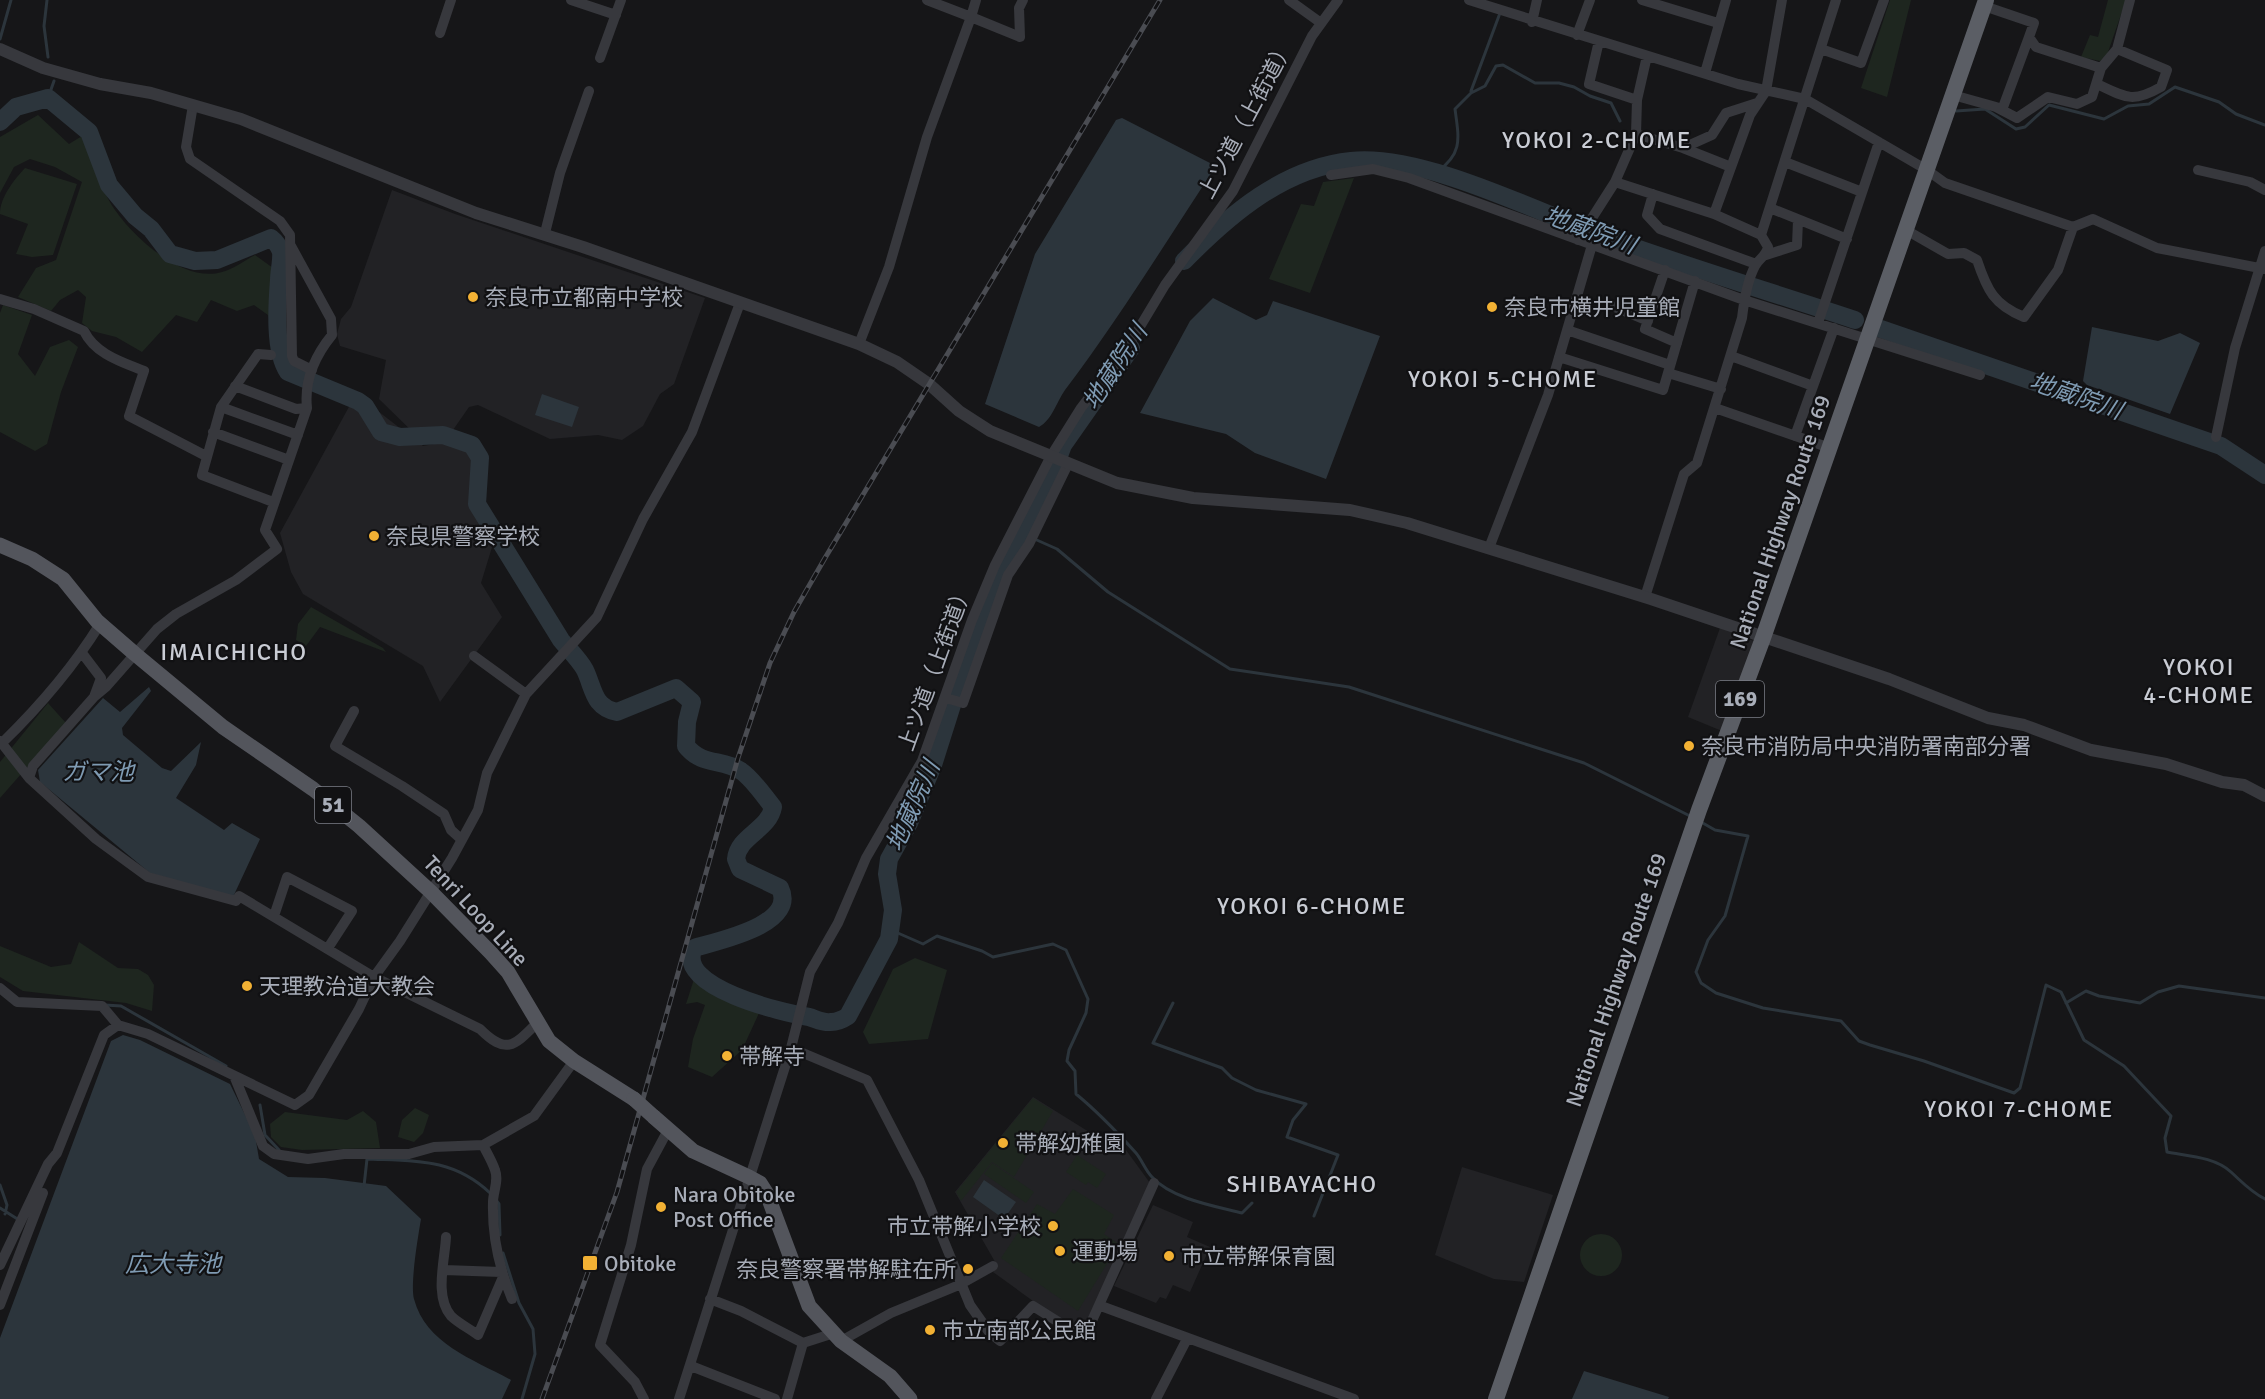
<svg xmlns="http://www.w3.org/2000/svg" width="2265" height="1399" font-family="Signika,'Noto Sans JP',sans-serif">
<rect width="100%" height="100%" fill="#161618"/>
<!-- built -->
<path fill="#222225" d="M392 190 455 214 705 298 674 384 660 394 643 426 622 440 598 435 550 439 478 405 469 407 453 430 420 439 379 399 386 360 340 346 337 334 341 319 351 307Z
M356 394 423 446 456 440 477 456 474 505 493 544 481 583 502 617 440 702 423 666 303 594 291 572 280 533Z
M1720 628 1754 641 1722 731 1688 717Z
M1033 1097 1110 1145 1113 1137 1126 1150 1150 1183 1085 1328 1080 1330 1062 1322 993 1272 998 1267 955 1192Z
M1462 1167 1553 1195 1524 1282 1494 1279 1435 1255Z
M1153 1205 1193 1222 1187 1237 1210 1247 1190 1292 1173 1285 1166 1299 1160 1297 1156 1303 1114 1286Z"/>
<!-- green -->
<path fill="#1e261f" d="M1890 0H1911L1887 97 1861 88Z
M2108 0H2126L2107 55 2100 61 2081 57 2090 35 2098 37Z
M38 115 69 144 82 136C91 159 99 183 111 204 130 235 183 284 222 272 233 269 244 261 255 255L280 273 284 346H278L268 315 254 305 237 311 211 300 197 322 176 315 142 352 116 337 92 331 82 323 86 297 78 290 60 300 51 311 18 297 36 268 56 260 82 182 55 167 30 159 14 167 0 193V137Z
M25 168 77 184 53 255 32 257 16 254 28 224 0 214C0 197 14 180 25 168Z
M1354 178 1310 293 1269 279 1301 204 1314 206 1323 182Z
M3 305 32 315 18 354 35 376 50 347 69 340 78 347 61 392 47 444 35 451 0 432V313Z
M311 607 383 648 386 652 320 627 306 646 296 640 298 624Z
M48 703 66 723 0 798V762Z
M79 942 118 968 138 969 148 975 154 985 152 1011 126 1003 23 991 0 977V946L51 967 71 964Z
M915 958 947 970 928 1039 869 1044 863 1032 893 969Z
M694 979 712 993 760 1011 742 1050 712 1077 688 1067 693 1039 705 1005 697 1002 686 1004Z
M1033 1098 1053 1111 1014 1177 992 1162 961 1201 956 1192Z
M415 1108 429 1115 423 1133 414 1142 398 1137 402 1120Z
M363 1111 376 1122 380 1148 302 1150 281 1147 271 1137 270 1124 285 1112 347 1120Z
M1077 1155 1106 1174 1097 1188 1088 1182 1086 1185 1066 1172Z
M992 1163 1034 1192 1026 1203 984 1174Z
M1073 1189 1114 1215 1104 1234 1119 1244 1078 1311 1001 1258 1037 1204 1055 1214Z
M1580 1255a21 21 0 1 1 42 0a21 21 0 1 1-42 0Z"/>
<!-- water -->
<path fill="#2c353c" d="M1122 118 1210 163 1212 172C1164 245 1118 320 1065 390 1056 403 1052 420 1039 427L985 404 1035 254 1116 120Z
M1213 298 1256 320 1267 315 1273 301 1380 336 1326 479 1255 453 1226 434 1140 413 1190 321Z
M2092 327 2158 341 2180 333 2200 343 2170 414 2087 385 2083 381Z
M542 394 579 407 572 427 535 415Z
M149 687 151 691 122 728 123 735 162 768 171 771 201 742 196 765 176 798 224 830 232 823 260 839 233 897 150 873 40 782 38 770 103 698 120 712Z
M123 1035 140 1040 230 1084 255 1135 259 1159 288 1177 325 1178 386 1186 421 1219C418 1237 410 1284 414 1299 426 1344 473 1359 511 1380L502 1399H0V1338L111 1041Z
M984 1180 1016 1202 1004 1219 973 1197Z
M1584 1371 1669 1397 1668 1399H1572Z"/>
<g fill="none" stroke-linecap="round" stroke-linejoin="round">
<!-- stream -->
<path stroke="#2c353c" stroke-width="3" d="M47 0 44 26 48 57
M0 39 11 0
M1471 91 1500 13
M48 98 54 81
M1956 111 1985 109 2016 129 2025 127 2049 105 2104 119 2128 106 2149 104 2175 87 2219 102 2236 114 2265 125
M1437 172C1463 153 1459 139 1455 109L1471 93 1485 86 1496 66 1503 65 1535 83H1559L1574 87 1590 96 1611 103 1620 121
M1021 533 1057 549 1108 592 1230 669 1349 687 1584 763 1690 816
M1701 822 1715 830 1748 836 1725 916 1708 940 1696 972 1701 983 1716 993 1763 1008 1841 1021 1859 1041 1870 1045 1924 1061 2014 1093 2020 1088 2046 985 2061 992 2084 1040 2124 1066 2171 1116 2165 1138 2167 1152C2188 1156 2215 1157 2231 1172 2243 1183 2251 1192 2265 1199
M891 930 923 944 937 936 982 951 993 957 1053 944 1066 950 1088 999 1086 1013 1069 1050 1067 1061 1075 1071 1076 1094C1098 1112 1117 1132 1136 1153 1142 1160 1145 1170 1152 1177 1172 1199 1214 1206 1242 1213L1252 1203
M1173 1003 1153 1043 1222 1068 1232 1078 1256 1090 1306 1104 1293 1120 1287 1137 1338 1155 1314 1216
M2066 1003 2086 991 2099 996 2140 1003 2158 992 2179 986 2265 998
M105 1005 121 1006 226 1066
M260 1105 265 1135 279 1150
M0 1185 7 1205 5 1214
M364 1186 367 1159C415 1161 453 1158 490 1193
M496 1200 499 1204 500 1235
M0 1208 19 1220
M503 1253 519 1303 533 1329 535 1354 522 1399"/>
<!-- river -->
<path stroke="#2c353c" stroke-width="18" d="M0 122 16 107 48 98 89 132 109 185 135 216 151 229 170 254 195 261 217 260 271 238C276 242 279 246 281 252 282 260 279 272 279 280 277 305 274 352 288 372L358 401 365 406 381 432 400 437 443 435 472 445 480 458 477 504 561 640C569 650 579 659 585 670 594 689 593 707 617 712L676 688 692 702 687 722 686 746C703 767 722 758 741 771 752 778 764 796 773 807 769 830 738 836 736 859L740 869 780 888C798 925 717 941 694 948 673 987 784 1013 809 1017 816 1019 823 1023 831 1022 838 1022 842 1020 848 1016L889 939 893 910 887 874 889 859 909 823 933 765 984 604 1054 469 1063 445 1131 348
M1184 261C1230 214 1284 168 1351 161 1423 153 1541 214 1610 239 1691 268 1774 293 1855 320
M1881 329 2221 446 2265 475"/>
<!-- minor -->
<path stroke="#37383d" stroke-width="10" d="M571 0 616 15
M927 0 971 17 976 0
M1289 0 1321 23
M1469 0 1738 84 1805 99 1927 170 1945 183 2073 227 2093 219 2157 248 2265 269
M1642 0 1718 23
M1984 6 2034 23 2029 37 2036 47 2101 68
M1532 22 1537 0
M440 33 451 0
M1577 35 1590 0
M1599 41 1589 84 1637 100
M1821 49 1861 63 1884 0
M600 58 621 0
M1705 73 1726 0
M2097 84C2126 98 2133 103 2161 87L2167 70 2117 49
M1953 95 1996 107 2017 118 2048 97 2077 104 2092 97 2101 68 2117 49 2130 0
M193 105 186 147 190 159 280 221 290 235 292 356 294 361 312 370
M2002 110 2029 37
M1636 134 1683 148 1712 135 1726 113 1757 103
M1683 148 1731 167
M1785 162 1862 192
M2198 170 2250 182 2265 190
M1331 175 1373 169 1409 178 1744 300 1980 375
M1615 182 1714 214 1761 235
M1653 194 1647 215 1660 229 1756 264
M1770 208 1847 239
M1714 214 1750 115 1766 91 1782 0
M546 229 560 173 589 91
M1906 230 1948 254 1964 253 1977 260C1987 290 1994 305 2024 317L2058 270 2073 227
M1578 240 1615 182 1636 134 1637 100 1647 56
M1766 255 1797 245 1798 220
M1665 270 1645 329 1677 343
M0 299 34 309 84 331C95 354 122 362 144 371L129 416 206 456
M1612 306 1648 321
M1818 323 1879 142
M1567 330 1670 365
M859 344 889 267 927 137 971 17 1020 37 1019 8 1023 0
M271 355 258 354 221 407 202 475 273 502
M1731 356 1813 386
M1559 357 1663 390 1695 281
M1668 373 1721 389
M235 386 296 409 307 408
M221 407 298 435
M1715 408 1830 448
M213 432 289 460
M1795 436 1834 328
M2216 437 2235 348 2265 251
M1489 548 1548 395 1592 245
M1645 597 1684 474 1697 463 1742 318C1744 301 1747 281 1755 266 1759 258 1766 257 1768 247L1761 235 1836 0
M474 656 526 694
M94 697 106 687 157 629 176 614 236 580 277 549 265 530 307 408C304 380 314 357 332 335L331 319 291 246
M946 698 963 703 1008 575 1029 544 1068 464
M354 711 335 746 402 786 444 814 451 830 462 840
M0 741 29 778 96 839 148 877 236 901 239 896 374 977 480 1029C506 1055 514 1046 536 1024
M2 743C40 706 72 669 100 624
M29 778 33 766 94 697 101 678 82 653
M274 916 287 877 352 911 328 948
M0 988 17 1002 102 1006 118 1025
M791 1048 867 1080 919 1180 970 1305 989 1332 1000 1341 1033 1306 1060 1323 1086 1334 1154 1183
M235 1078 263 1146 274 1154 308 1159 344 1154H409L434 1147 483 1145 534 1116 574 1061
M483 1145C487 1153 492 1161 495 1170 499 1181 493 1192 493 1202 492 1236 499 1268 512 1299
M446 1237C445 1260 434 1296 451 1316 458 1323 470 1329 478 1335L503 1277
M0 1265 48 1164 57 1153 104 1035 118 1025 148 1034 295 1105 309 1095 359 1009 374 977 400 941 452 858 478 810 487 773 526 694 597 617 643 519 692 432 740 303
M444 1270 501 1272
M710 1299 741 1311 803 1343 834 1333
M0 1305 43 1193
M1101 1306 1354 1399
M841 1341 891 1313 959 1285 993 1266
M691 1366 775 1399
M644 1399 635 1382 600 1345 631 1245 647 1169 668 1130
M679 1399 791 1048 810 972 838 923 866 858 922 761 972 620 995 565 1051 456 1081 408 1129 345 1165 285 1233 191 1312 36 1338 0
M787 1399 803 1343
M1156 1399 1187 1339"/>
<!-- tertiary -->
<path stroke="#37383d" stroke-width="12" d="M0 49 43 68 100 84 151 93 241 119 476 213 583 247 859 344 897 362 929 384 959 411 990 431 1117 483 1193 498 1350 510 1407 523 1651 599 1889 679 1988 718 2024 725 2091 750 2166 764 2222 782 2244 785 2265 796"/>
<!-- primary -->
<path stroke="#53555c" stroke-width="15" d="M0 545 32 559 63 579 97 621 135 654 223 727 313 789 359 826 431 892 491 953 508 972 549 1041 574 1061 634 1099
M654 1117 693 1151 749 1177 760 1183 767 1194 809 1306 841 1341 890 1376 910 1399"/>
<!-- trunk -->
<path stroke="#5b5e65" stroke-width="16" d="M1496 1399 1699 810 1763 638 1986 0"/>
<!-- rail casing -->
<g stroke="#4a4c52" stroke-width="5">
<path id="rail" d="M542 1399 617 1192 738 758 770 663 794 612 825 558 1160 0"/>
</g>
<!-- rail -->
<use href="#rail" stroke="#111113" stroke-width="3" stroke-dasharray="9" stroke-linecap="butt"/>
<!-- primary-bridge -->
<path stroke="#53555c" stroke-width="15" d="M634 1099 654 1117"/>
</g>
<!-- markers -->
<g fill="#f2b134" stroke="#111113" stroke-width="2">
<circle cx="473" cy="297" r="6"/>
<circle cx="1492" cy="307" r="6"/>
<circle cx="374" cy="536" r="6"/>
<circle cx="1689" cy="746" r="6"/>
<circle cx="247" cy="986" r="6"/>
<circle cx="727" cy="1056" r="6"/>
<circle cx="1003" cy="1143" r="6"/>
<circle cx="661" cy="1207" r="6"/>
<circle cx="1053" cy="1226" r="6"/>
<circle cx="1060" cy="1251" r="6"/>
<circle cx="1169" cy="1256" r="6"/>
<rect x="582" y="1255" width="16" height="16" rx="3"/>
<circle cx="968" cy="1269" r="6"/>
<circle cx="930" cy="1330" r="6"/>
</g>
<g text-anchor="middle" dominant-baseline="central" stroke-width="4.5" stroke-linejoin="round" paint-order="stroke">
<!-- shield labels -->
<g fill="#111113" stroke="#7b7e86" stroke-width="1.5">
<rect x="1716" y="681" width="48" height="36" rx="4.5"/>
<rect x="315" y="787" width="36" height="36" rx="4.5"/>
</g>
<g font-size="21" font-weight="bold" fill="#a8adb8">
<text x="1740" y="699">169</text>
<text x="333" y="805">51</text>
</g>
<!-- street labels -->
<g font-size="22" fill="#a8adb8" stroke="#111113">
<text transform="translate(1246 119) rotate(-62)">上ツ道（上街道）</text>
<text transform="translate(1780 522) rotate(-71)">National Highway Route 169</text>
<text transform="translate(935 667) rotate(-70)">上ツ道（上街道）</text>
<text transform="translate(476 911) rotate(47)">Tenri Loop Line</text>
<text transform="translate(1616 980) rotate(-71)">National Highway Route 169</text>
</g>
<!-- poi labels -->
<g font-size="22" fill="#a8adb8" stroke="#111113" text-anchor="start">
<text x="485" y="297">奈良市立都南中学校</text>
<text x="1504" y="307">奈良市横井児童館</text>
<text x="386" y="536">奈良県警察学校</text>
<text x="1701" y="746">奈良市消防局中央消防署南部分署</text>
<text x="259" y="986">天理教治道大教会</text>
<text x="739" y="1056">帯解寺</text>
<text x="1015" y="1143">帯解幼稚園</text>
<text x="673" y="1194">Nara Obitoke<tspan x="673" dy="25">Post Office</tspan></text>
<text x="1041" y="1226" text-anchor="end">市立帯解小学校</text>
<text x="1072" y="1251">運動場</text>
<text x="1181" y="1256">市立帯解保育園</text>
<text x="604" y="1263">Obitoke</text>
<text x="956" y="1269" text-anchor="end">奈良警察署帯解駐在所</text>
<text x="942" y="1330">市立南部公民館</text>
</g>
<!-- neighbourhood labels -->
<g font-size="24" letter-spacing="1.5" fill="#c9ccd4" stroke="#111113">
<text x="1597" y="140">YOKOI 2-CHOME</text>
<text x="1503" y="379">YOKOI 5-CHOME</text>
<text x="234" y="652">IMAICHICHO</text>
<text x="2199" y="667">YOKOI<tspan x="2199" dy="28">4-CHOME</tspan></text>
<text x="1312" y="906">YOKOI 6-CHOME</text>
<text x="2019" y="1109">YOKOI 7-CHOME</text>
<text x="1302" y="1184">SHIBAYACHO</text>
</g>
<!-- water labels -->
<g font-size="24" font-style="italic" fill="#7f9bb3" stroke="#111113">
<text transform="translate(1590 230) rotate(20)">地蔵院川</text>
<text transform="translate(1115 367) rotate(-57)">地蔵院川</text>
<text transform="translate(2076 396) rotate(19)">地蔵院川</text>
<text x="98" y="772">ガマ池</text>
<text transform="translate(913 806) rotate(-66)">地蔵院川</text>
<text x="173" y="1264">広大寺池</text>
</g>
</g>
</svg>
